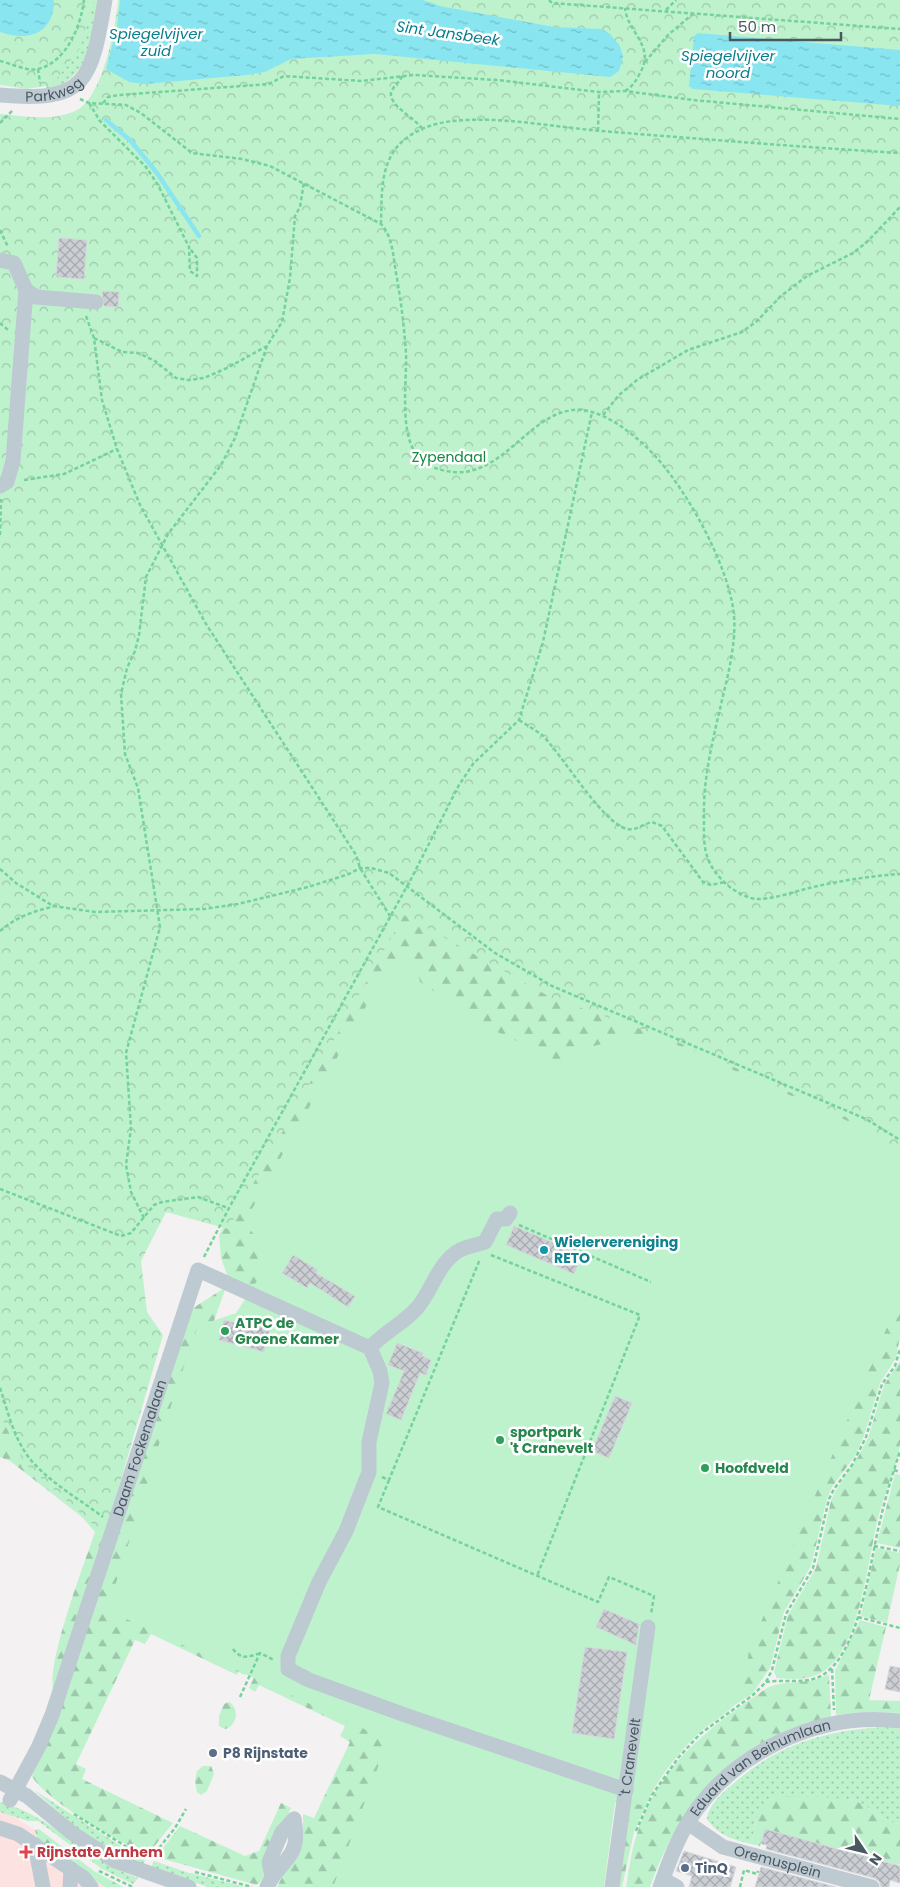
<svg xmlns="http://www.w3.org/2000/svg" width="900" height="1887" font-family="Poppins,sans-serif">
<defs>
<pattern id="grass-dots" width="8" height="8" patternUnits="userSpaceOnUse" patternTransform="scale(1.25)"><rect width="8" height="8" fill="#bef2cd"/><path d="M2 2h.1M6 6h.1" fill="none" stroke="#9cc7aa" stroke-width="1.8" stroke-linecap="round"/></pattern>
<pattern id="forest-firs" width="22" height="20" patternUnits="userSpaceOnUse" patternTransform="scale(1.25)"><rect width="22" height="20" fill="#bef2cd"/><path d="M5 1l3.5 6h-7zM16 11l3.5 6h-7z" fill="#9cc7aa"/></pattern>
<pattern id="park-crowns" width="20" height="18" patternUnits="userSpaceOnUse" patternTransform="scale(1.25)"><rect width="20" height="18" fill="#bef2cd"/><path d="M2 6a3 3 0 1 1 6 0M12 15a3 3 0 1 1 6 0" fill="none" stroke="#9cc7aa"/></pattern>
<pattern id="water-ripples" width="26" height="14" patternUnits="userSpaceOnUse" patternTransform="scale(1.25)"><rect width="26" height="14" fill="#89e6f1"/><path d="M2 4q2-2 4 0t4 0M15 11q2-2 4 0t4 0" fill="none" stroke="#72bdc7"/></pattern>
<pattern id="building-cross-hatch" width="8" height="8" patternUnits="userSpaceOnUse" patternTransform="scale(1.25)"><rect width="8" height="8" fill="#cbcfd4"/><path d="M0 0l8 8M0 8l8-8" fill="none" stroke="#a7abaf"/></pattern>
</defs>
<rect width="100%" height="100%" fill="#f3f1f1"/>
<!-- medical -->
<path fill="#fde2e2" d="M0 1808 35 1830 38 1842 105 1887H0Z"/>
<!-- grass -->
<path fill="url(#grass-dots)" d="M88 0H100C92 36 90 80 48 89L43 84Z
M887 1727 900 1729V1824C880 1822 876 1811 860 1803 837 1792 782 1811 757 1817L751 1844C732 1839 719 1836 707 1819 709 1804 721 1794 733 1784 779 1743 827 1730 887 1727Z
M34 1790 124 1848 146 1858 143 1865 94 1840 75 1827Z
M0 1802C55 1817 85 1860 138 1878L133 1884 102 1869 38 1821H28L0 1812Z
M154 1861 186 1872 245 1887H208L151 1868Z"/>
<!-- forest -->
<path fill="url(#forest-firs)" d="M407 893 750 1071 864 1122 900 1145V1169L359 1337 228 1277 221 1258 219 1235Z
M900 1281V1337L896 1358 880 1383 864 1436 855 1456 832 1487 827 1499 811 1566 784 1612 770 1668 752 1694 733 1706 666 1699Z
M226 1287 203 1352 249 1667 245 1675 238 1672 237 1675 151 1634 145 1644 135 1640 76 1764 86 1769 82 1779 173 1823 148 1854C123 1846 43 1798 32 1776L193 1308Z
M900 1361C900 1388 900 1418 900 1445 897 1467 884 1495 878 1518 868 1559 861 1640 828 1668 814 1680 795 1680 777 1678L774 1672 788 1615 816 1568 831 1501 836 1490 858 1457 868 1438 884 1385Z
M0 1395 108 1527 54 1693C44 1668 85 1562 95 1532L82 1517 10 1461 0 1457Z
M895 1474 900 1475V1548L877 1543Z
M876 1548 900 1553V1564L887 1623 861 1616Z
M860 1620 886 1627 869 1700 900 1701V1713L866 1712 836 1715 835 1671Z
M257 1671 403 1718 361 1887H277L303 1836V1814L314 1818 350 1742 340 1736 345 1726 259 1685 255 1692 249 1688Z
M827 1675H829L831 1717C737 1737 681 1798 650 1887H626C629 1870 631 1851 637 1834 660 1763 709 1728 767 1688 786 1679 807 1686 827 1675Z
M229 1702C240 1709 237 1726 225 1729L219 1726V1716L224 1704Z
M203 1766H211L214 1774 207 1791 201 1795 197 1792 195 1781 197 1771Z
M631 1785 651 1794 634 1832 622 1887H617Z
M771 1796C792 1797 842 1795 860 1803 876 1811 880 1822 900 1824V1863L898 1865 765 1829 760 1846 751 1844 757 1817Z
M281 1803 291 1808 265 1863 264 1878 257 1885 156 1857 180 1826 245 1856 259 1851Z
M39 1829 94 1871 123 1887H105L38 1842 35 1830Z"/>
<!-- park -->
<path fill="url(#park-crowns)" d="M0 0H94L80 48 52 85 27 89 0 85Z
M118 0H900V1157L892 1147 870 1128 680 1043 550 997 404 915 228 1229 166 1212 141 1261 147 1312 163 1335 105 1535 24 1463 0 1415V114C25 116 53 122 77 110 102 98 116 27 118 0Z"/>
<!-- pitch -->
<path fill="#bef2cd" d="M406 962 417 968 420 982 487 1027 568 1066 587 1048 626 1037 657 1036 868 1130 888 1148 900 1163V1297L749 1650C747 1664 746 1679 742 1692 735 1712 712 1720 698 1734 676 1755 659 1778 645 1805L615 1803 604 1887H333L388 1740 107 1610C139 1516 164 1420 198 1326L236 1313 262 1273 260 1241 244 1223 388 967Z"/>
<!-- water -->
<path fill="url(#water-ripples)" d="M0 0H54C54 34 28 42 0 32Z
M120 0H423L440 6 554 27 602 29 610 34 620 46 623 57 619 71 610 77 375 54 291 59 265 72 247 75 145 84 129 82 106 69 117 26Z
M698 33 900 50V106L693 89 689 86 694 36Z"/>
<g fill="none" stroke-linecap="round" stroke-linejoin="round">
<!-- stream -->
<path stroke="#89e6f1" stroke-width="4.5" d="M106 120 131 141 157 173 199 236"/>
</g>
<!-- building -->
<path fill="url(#building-cross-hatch)" stroke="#d5d8dd" d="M59 238 87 240 84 279 56 277Z
M102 291 119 292 118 307 104 306Z
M514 1226 582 1255 574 1274 506 1245Z
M293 1255 318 1270 316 1273 355 1296 348 1307 310 1283 307 1288 282 1273Z
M243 1315 271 1323 264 1352 219 1340 224 1320 240 1324Z
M397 1343 423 1353 422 1356 431 1360 426 1375 420 1373 401 1420 386 1414 404 1371 388 1365Z
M615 1396 632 1403 609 1458 592 1451Z
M604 1609 639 1624 636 1645 596 1627Z
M585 1647 627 1652 614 1739 572 1733Z
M890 1666 900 1668V1692L885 1689Z
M765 1829 900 1866V1883L890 1880 889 1887H881L879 1881 874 1878 766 1849 767 1845 761 1844Z
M684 1851 736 1867 730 1887H689L692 1876 676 1871Z
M761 1867 836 1887H755Z"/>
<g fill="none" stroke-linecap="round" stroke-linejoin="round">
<!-- path -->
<path stroke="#74d29a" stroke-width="2.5" stroke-dasharray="4 2.5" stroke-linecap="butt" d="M549 0 552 3 900 29
M666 10 676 0
M0 61C10 63 28 72 38 69 67 62 81 25 84 0
M645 62 668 35 694 13
M38 69 40 83
M402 76C400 82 393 86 391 93 389 105 414 118 422 128
M625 91C632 87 636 81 640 73 656 46 627 32 625 8
M80 99 89 103 126 105 141 113 192 153 242 159 270 166 381 224C393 237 393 256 396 273 401 300 404 326 406 353 407 381 399 433 417 455 424 464 435 469 446 471 501 482 526 415 573 410 602 407 637 436 656 457 688 492 730 568 734 616 736 642 729 671 723 696 714 735 703 776 704 816 704 829 703 844 707 856 711 869 721 880 731 888 739 893 748 899 758 899 774 899 793 892 809 888 839 881 869 876 900 874
M89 103 100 121 146 167 158 185 189 247 190 271 197 276V258L189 247
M103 103 108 97 119 95 269 84 284 76 362 81 414 75 497 80 599 92 625 91 693 100 900 119
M0 123 13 110
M598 131 599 92
M381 224C382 193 379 157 408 137 422 127 436 123 453 121 501 116 554 127 601 131 701 139 800 147 900 153
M0 230 8 247
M86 316 94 338 102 400 117 449 140 505 206 624 356 855 360 868 390 916
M0 323 8 330
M94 338 122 352 138 353 155 361 176 378 189 380 204 378 227 368 267 346 282 322 290 278 295 216 300 207 304 182
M603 415 619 395 637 380 688 350 742 332 757 321 781 296 807 276 853 253 867 242 900 207
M24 480 64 474 117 449
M0 535 1 499
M519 720C527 725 535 730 542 735 562 754 602 823 627 829 636 831 643 824 652 822L662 826 703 882 711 885 725 882
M0 869 16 883 53 906 95 912 204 909 238 904 308 887 349 874 360 868H371L389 873 495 953 552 986 866 1119 900 1140
M0 931C15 918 33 911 52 907
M0 1189 121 1236 131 1233 154 1205 162 1202 198 1197 228 1208
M144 1218 131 1192 126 1165 131 1128 126 1053 160 927 138 788 125 754 121 694 127 668 135 651 139 635 146 577 168 534 221 465 235 438 267 346
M519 1225 651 1282
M491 1255 640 1315 537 1576
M204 1257 229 1208 411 879 459 785 473 764 519 720 543 642 592 412
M0 1388C8 1412 14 1439 30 1459 49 1482 79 1499 103 1517
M894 1470 900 1472
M382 1477 389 1480 480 1259
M389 1480 378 1507 598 1602 609 1577 654 1596 651 1614
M874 1546 900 1551
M858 1617 900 1628
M233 1649C241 1660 249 1657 260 1653
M832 1669 834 1710
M766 1682C783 1679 803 1684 819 1677 861 1657 870 1558 881 1517 886 1495 893 1473 900 1451
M240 1697 260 1653 274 1660
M74 1814 130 1849
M636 1831 652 1795 678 1758 700 1734 753 1695 766 1682 772 1670 786 1614 813 1568 829 1499 834 1489 852 1465 866 1437 882 1384 895 1366 900 1349
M151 1858 175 1828 186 1809
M99 1871 133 1887
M195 1872 252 1887
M740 1887 744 1870 757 1874 758 1871"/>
<!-- minor -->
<g stroke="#becad1" stroke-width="15">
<path id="s1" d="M0 95C88 103 91 80 105 0"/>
<path d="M0 260 14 263 26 290 36 297 96 302"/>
<path d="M0 486 7 482 13 461 26 290"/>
<path d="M370 1348 380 1371 382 1383 369 1442V1472L346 1531 319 1582 288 1656V1669L309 1680 405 1715 626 1790"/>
<path d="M370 1348C384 1332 403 1324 417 1308 432 1291 438 1262 460 1250 468 1246 477 1245 485 1242L497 1219H506L510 1213"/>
<path d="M0 1782 27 1796 72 1833 115 1861 189 1887"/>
<path id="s2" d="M10 1800 39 1746 52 1715 198 1270 370 1348"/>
<path id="s3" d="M688 1823 723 1847 872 1887"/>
<path d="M0 1828 18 1834 84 1878 91 1887"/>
<path d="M35 1845 43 1887"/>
<path d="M272 1876 269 1862 282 1832 294 1819"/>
<path d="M663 1879 677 1887"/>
<path d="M70 1887 71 1869"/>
<path d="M267 1887C281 1857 302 1860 294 1819"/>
<path id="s4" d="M612 1887 648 1627"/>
<path id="s5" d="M660 1887C668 1865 675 1844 687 1824 730 1753 818 1711 900 1721"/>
</g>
</g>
<!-- markers -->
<circle fill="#0f9aa8" stroke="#fff" stroke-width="2" cx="544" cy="1250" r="5"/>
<g fill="#2e9e5b" stroke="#fff" stroke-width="2">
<circle cx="225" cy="1331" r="5"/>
<circle cx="500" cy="1440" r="5"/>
<circle cx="705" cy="1468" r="5"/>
</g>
<g fill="#5c6f8a" stroke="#fff" stroke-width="2">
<circle cx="213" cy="1753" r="5"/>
<circle cx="685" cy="1868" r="5"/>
</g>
<path fill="#e0444e" stroke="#fff" stroke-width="2" d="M23.5 1844.5h5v5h5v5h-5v5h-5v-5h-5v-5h5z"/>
<g text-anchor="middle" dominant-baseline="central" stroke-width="5" stroke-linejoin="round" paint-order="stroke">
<!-- street labels -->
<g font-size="14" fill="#485760" stroke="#fff">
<text stroke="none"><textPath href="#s1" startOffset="55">Parkweg</textPath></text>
<text stroke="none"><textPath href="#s2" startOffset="376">Daam Fockemalaan</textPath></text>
<text stroke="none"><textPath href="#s4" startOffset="131">'t Cranevelt</textPath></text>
<text stroke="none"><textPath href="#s5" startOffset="164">Eduard van Beinumlaan</textPath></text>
<text stroke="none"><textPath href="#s3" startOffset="99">Oremusplein</textPath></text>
</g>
<!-- park labels -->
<g font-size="14" fill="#128741" stroke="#fff">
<text x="449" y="457">Zypendaal</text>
</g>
<!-- culture labels -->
<g font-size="14" font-weight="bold" fill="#0d838f" stroke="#fff" text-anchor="start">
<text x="554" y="1242">Wielervereniging<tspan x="554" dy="16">RETO</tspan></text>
</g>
<!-- leisure labels -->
<g font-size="14" font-weight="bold" fill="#27864d" stroke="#fff" text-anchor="start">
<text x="235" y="1323">ATPC de<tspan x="235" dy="16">Groene Kamer</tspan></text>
<text x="510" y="1432">sportpark<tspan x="510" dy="16">'t Cranevelt</tspan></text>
<text x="715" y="1468">Hoofdveld</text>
</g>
<!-- service labels -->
<g font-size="14" font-weight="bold" fill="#4e5e75" stroke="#fff" text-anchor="start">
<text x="223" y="1753">P8 Rijnstate</text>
<text x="695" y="1868">TinQ</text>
</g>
<!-- health labels -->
<g font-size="14" font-weight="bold" fill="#be3a42" stroke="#fff" text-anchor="start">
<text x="37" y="1852">Rijnstate Arnhem</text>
</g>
<!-- water labels -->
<g font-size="15" font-style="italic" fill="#087e8d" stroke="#fff">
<text x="156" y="33">Spiegelvijver<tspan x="156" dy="17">zuid</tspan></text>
<text transform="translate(448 33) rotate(8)">Sint Jansbeek</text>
<text x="728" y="55">Spiegelvijver<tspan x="728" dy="17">noord</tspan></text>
</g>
</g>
<!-- north arrow -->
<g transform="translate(865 1852) rotate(125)" stroke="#ffffff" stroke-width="4" paint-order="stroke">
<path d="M0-4L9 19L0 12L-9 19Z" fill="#485760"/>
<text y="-8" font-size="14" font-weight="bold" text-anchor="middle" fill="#485760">N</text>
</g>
<!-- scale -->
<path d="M730 32v8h111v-8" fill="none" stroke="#485760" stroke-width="2.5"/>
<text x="738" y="32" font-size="15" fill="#485760" stroke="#ffffff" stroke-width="4" paint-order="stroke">50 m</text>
</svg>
